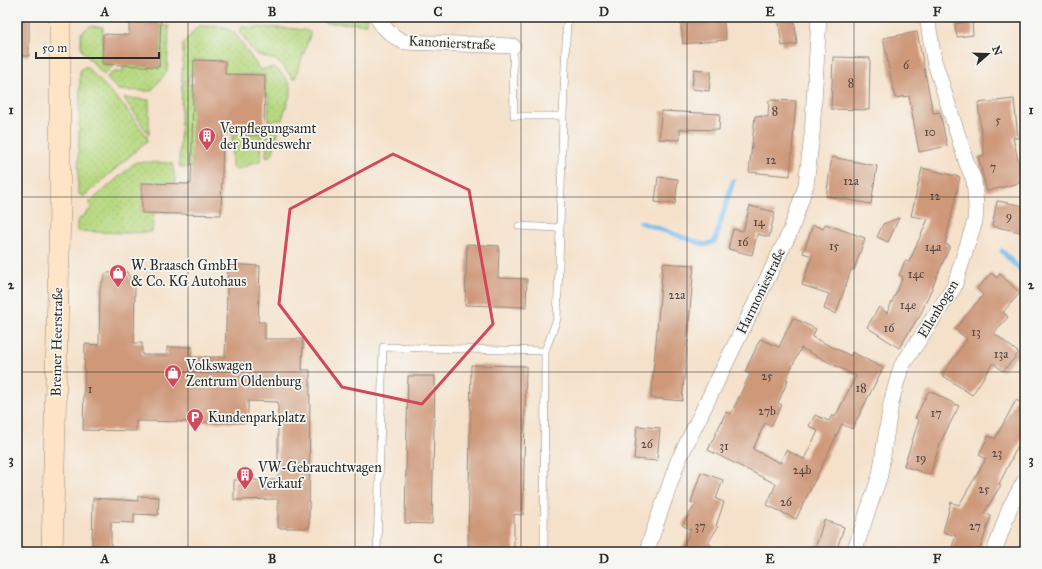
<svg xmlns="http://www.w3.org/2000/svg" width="1042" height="569" font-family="'IM FELL Great Primer',serif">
<defs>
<pattern id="grass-dots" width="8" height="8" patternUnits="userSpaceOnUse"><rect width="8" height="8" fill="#b7d981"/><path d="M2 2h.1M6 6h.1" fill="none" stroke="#9eba70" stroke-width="1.8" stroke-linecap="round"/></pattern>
</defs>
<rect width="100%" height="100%" fill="#f6f6f2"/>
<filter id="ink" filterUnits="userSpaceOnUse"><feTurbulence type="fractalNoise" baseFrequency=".025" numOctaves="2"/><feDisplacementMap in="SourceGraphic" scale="8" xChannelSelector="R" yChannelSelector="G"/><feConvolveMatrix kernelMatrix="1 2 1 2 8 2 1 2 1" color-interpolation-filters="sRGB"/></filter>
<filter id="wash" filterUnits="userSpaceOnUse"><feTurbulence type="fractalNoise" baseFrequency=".012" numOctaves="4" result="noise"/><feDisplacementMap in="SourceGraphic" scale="16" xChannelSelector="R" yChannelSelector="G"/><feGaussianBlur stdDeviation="0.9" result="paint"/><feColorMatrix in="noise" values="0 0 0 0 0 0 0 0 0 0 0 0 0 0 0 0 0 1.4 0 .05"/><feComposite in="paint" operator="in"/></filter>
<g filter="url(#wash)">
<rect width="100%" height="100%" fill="#f5e1ca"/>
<!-- grass -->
<path fill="url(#grass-dots)" stroke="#718256" d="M250 17H292L308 19V22H250Z
M321 17H367V20L366 24H361L325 23Z
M90 26 103 27 102 64 114 65 104 75 83 52 81 46V33Z
M161 26H169L167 72 151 91 118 90 106 78 113 72H123V65L159 67Z
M198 26 226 27 236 35 260 70 274 67C280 71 290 81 291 90 291 95 283 114 282 120L268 121 269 96H265V75L225 74V61L194 60V75H189V81L182 82 183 44Z
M242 27C254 28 302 27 310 32V35L295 79H293L282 65 275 60 259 55 254 53 240 32Z
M84 67H87L124 106 148 138 147 141 83 197 79 194 78 191 80 71Z
M182 84H193L192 168 181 167 179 166Z
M124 98 149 100V135Z
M268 125H280L273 152 272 155 266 157Z
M232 133 262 134 261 160 236 170 232 167Z
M136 162 172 163 176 183H142V212L154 213 152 232 123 233 77 231V221L92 208 89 203Z"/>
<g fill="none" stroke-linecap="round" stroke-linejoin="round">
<!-- stream -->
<path stroke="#78bdef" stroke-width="5" d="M640 222 705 245 715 241 733 181
M1002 251 1025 275
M17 313H19"/>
</g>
<g id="blocks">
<!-- building -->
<path fill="#ce9879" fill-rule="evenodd" d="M17 17H29V56H17Z
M129 17H161L159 67 102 64 103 34 129 35Z
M680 17H723L726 40 683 44Z
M778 17H794L797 44 782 46Z
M972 21 973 35 957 37 955 24Z
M917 32 933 113 940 112 947 146 919 152 909 96 895 98 883 38Z
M833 57 870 58 869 110 831 109Z
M194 60 225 61V74L265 75 264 134 223 133 221 215 142 213V183L191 184Z
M694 69 711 71 709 91 692 89Z
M1014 99 1018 138H1013L1023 182 987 191 978 157 984 155 978 103Z
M769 100 796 101 790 176 749 172 755 116 768 117Z
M661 111 720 114 719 130 680 129V140L659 139Z
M832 157 877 166 871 204 826 196Z
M922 168 960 177 945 244 950 246 919 318H918L899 348 867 327 879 307 887 313 903 277 899 275 905 261 909 262 928 219 911 216Z
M658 177 678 179 675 204 655 202Z
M997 201 1025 206V233L992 226Z
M750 206 775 212 769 237 757 234 752 255 728 249 733 229 743 231Z
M899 218 888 242 877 237 883 224Z
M825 224 865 238 854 270H851L836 314 824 309 829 294 802 285 812 256 803 253 813 225 823 229Z
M467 244 499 246 498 278 527 279 526 307 465 305Z
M663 263 694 265 682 401 651 398Z
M228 264 260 266 258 322H265V339H303L302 370H310L309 528H278V499L234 500V480H278V402L248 401V423L136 421V431L83 430 85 344 99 345 100 288 106 273 127 272 135 287 134 343H142V355H167V347H192L191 357H225Z
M991 273 997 278 1000 274 1020 293 1003 312 1008 317 994 333 1019 353 1003 371 993 363 972 395 942 375 967 339 955 329 983 295 977 289Z
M793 318 816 329 812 337 851 356 852 352 883 368 852 429 842 424 796 519 767 505 776 484 708 450 726 412 731 414 750 374 745 372 760 339 779 347ZM801 348 856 376 835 417 832 415 829 421 815 415 809 426 818 431 804 459 786 450 780 463 753 449 765 423 771 426 782 405 778 403 788 380 786 379Z
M471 365 526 366 523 515 514 514V552H468Z
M408 376H435L432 524 405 523Z
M930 391 959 406 941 441 930 475 904 466 919 420 915 418 928 392Z
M1016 400 1025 405V432L999 484 1001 485 984 513 991 516 979 552H950L956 536 943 532 951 502 959 505 986 459 979 455 988 436 995 439Z
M637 426 660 428 657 461 634 459Z
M701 472 723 480 716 499 724 502 716 526 718 527 708 543 719 552H680L691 530 682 525 696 504 691 502Z
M138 496 159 497 158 515 134 514V523L111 522V548H92L93 498 138 501Z
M824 520 844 527 836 552H814Z"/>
</g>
</g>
<g filter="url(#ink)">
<use href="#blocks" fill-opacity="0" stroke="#90867a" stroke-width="1"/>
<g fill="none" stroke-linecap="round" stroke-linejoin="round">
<!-- lane casing -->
<g stroke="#90867a" stroke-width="8">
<path id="lane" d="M513 46 514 116H563
M519 226 560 228
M377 552 383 347 545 351
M544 552 545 351 557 319 559 265 563 116 567 17"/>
</g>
<!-- street casing -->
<g stroke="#90867a" stroke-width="16">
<path id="street" d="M377 17C383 29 392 36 404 42L513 46
M649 552V544L678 461 791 230 806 185 812 135 819 17
M854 552 880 475 891 403 901 367 954 287 975 221 976 207 974 180 967 164 934 60 927 17
M994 552 1010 507 1025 480"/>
</g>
<!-- secondary casing -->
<g stroke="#90867a" stroke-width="22">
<path id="secondary" d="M52 552 60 207V17"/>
</g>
<!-- lane -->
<use href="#lane" stroke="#fff" stroke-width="7"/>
<!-- street -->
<use href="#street" stroke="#fff" stroke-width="15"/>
<!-- secondary -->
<use href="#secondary" stroke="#ffe4c6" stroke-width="21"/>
</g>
</g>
<!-- marked area -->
<path fill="none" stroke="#d1495b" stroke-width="3" stroke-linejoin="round" d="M393 154 469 190 493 324 422 404 342 387 279 304 290 209Z"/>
<!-- grid -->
<path fill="none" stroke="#2b2b2b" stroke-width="1" stroke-opacity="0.55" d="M188 17V552M355 17V552M521 17V552M687 17V552M854 17V552M17 197H1025M17 372H1025"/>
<!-- icons -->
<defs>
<g id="building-pin" transform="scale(0.9)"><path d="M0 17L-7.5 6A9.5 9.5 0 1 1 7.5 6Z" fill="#d1495b" stroke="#f6f6f2"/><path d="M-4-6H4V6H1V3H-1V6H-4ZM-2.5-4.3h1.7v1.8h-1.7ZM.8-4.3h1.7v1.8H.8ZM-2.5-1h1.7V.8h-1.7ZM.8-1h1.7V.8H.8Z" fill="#fff"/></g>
<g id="shop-pin" transform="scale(0.9)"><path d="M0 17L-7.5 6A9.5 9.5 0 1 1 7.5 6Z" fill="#d1495b" stroke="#f6f6f2"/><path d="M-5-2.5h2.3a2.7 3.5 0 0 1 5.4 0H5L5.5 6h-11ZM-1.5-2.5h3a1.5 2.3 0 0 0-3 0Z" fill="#fff"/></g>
<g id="parking-pin" transform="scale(0.9)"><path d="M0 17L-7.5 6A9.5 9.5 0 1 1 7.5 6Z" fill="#d1495b" stroke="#f6f6f2"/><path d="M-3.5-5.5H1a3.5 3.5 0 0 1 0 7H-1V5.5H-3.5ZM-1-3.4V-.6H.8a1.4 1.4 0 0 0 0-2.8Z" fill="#fff"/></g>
</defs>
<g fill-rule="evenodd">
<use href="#building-pin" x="207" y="136"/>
<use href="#shop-pin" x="118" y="273"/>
<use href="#shop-pin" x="173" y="373"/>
<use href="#parking-pin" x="195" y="417"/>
<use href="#building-pin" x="245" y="475"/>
</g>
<g text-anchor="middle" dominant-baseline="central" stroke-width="3.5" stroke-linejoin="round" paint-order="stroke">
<!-- number labels -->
<g font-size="12" fill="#54463e">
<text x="906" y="65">6</text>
<text x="851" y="83">8</text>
<text x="775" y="111">8</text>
<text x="998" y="120">5</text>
<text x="930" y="132">10</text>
<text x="771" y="160">12</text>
<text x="993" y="167">7</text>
<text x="851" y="181">12a</text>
<text x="935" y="196">12</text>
<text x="1009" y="216">9</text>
<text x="759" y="222">14</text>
<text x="743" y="242">16</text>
<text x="834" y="246">15</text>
<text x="933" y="247">14a</text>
<text x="916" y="274">14c</text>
<text x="677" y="295">22a</text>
<text x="908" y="305">14e</text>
<text x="889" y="328">16</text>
<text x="976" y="332">13</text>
<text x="1001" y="354">13a</text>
<text x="767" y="376">25</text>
<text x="861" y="388">18</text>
<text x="90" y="389">1</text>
<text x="767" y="411">27b</text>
<text x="936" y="413">17</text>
<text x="647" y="444">26</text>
<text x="724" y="446">31</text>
<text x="997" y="453">23</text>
<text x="921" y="458">19</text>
<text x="802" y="470">24b</text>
<text x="984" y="489">25</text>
<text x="786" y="502">26</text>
<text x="700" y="526">37</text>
<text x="975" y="526">27</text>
</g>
<!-- street labels -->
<g font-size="14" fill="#2b2b2b" stroke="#f6f6f2">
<text transform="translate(452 43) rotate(3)">Kanonierstraße</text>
<text transform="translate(761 291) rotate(-64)">Harmoniestraße</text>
<text transform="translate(938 309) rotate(-59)">Ellenbogen</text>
<text transform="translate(57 342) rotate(-89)">Bremer Heerstraße</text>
</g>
<!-- poi labels -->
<g font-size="14" fill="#2b2b2b" stroke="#f6f6f2" text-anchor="start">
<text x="220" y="128">Verpflegungsamt<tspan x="220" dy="16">der Bundeswehr</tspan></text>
<text x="131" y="265">W. Braasch GmbH<tspan x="131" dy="16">&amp; Co. KG Autohaus</tspan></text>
<text x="186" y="365">Volkswagen<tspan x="186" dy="16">Zentrum Oldenburg</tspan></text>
<text x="208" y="417">Kundenparkplatz</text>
<text x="258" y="467">VW-Gebrauchtwagen<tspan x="258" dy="16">Verkauf</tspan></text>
</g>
</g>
<!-- margin -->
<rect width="1042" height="569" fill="none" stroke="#f6f6f2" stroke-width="44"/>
<!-- north arrow -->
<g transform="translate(988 54) rotate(70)" stroke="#f6f6f2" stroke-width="3" paint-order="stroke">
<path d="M0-3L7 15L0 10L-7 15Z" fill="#2b2b2b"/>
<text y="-6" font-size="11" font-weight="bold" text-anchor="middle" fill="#2b2b2b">N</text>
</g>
<!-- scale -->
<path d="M36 52v6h123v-6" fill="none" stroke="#2b2b2b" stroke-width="2"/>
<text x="42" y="52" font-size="12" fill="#2b2b2b" stroke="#f6f6f2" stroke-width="3" paint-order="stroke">50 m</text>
<rect x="22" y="22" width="998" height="525" fill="none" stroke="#2b2b2b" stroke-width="1.5"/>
<g font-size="13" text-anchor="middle" font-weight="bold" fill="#2b2b2b">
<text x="105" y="16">A</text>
<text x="272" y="16">B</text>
<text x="438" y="16">C</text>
<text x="604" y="16">D</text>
<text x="770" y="16">E</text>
<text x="937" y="16">F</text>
<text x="11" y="114">1</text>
<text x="1031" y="114">1</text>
<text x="11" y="289">2</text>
<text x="1031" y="289">2</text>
<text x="11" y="464">3</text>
<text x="1031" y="464">3</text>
<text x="105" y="563">A</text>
<text x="272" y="563">B</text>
<text x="438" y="563">C</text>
<text x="604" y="563">D</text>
<text x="770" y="563">E</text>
<text x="937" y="563">F</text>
</g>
</svg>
